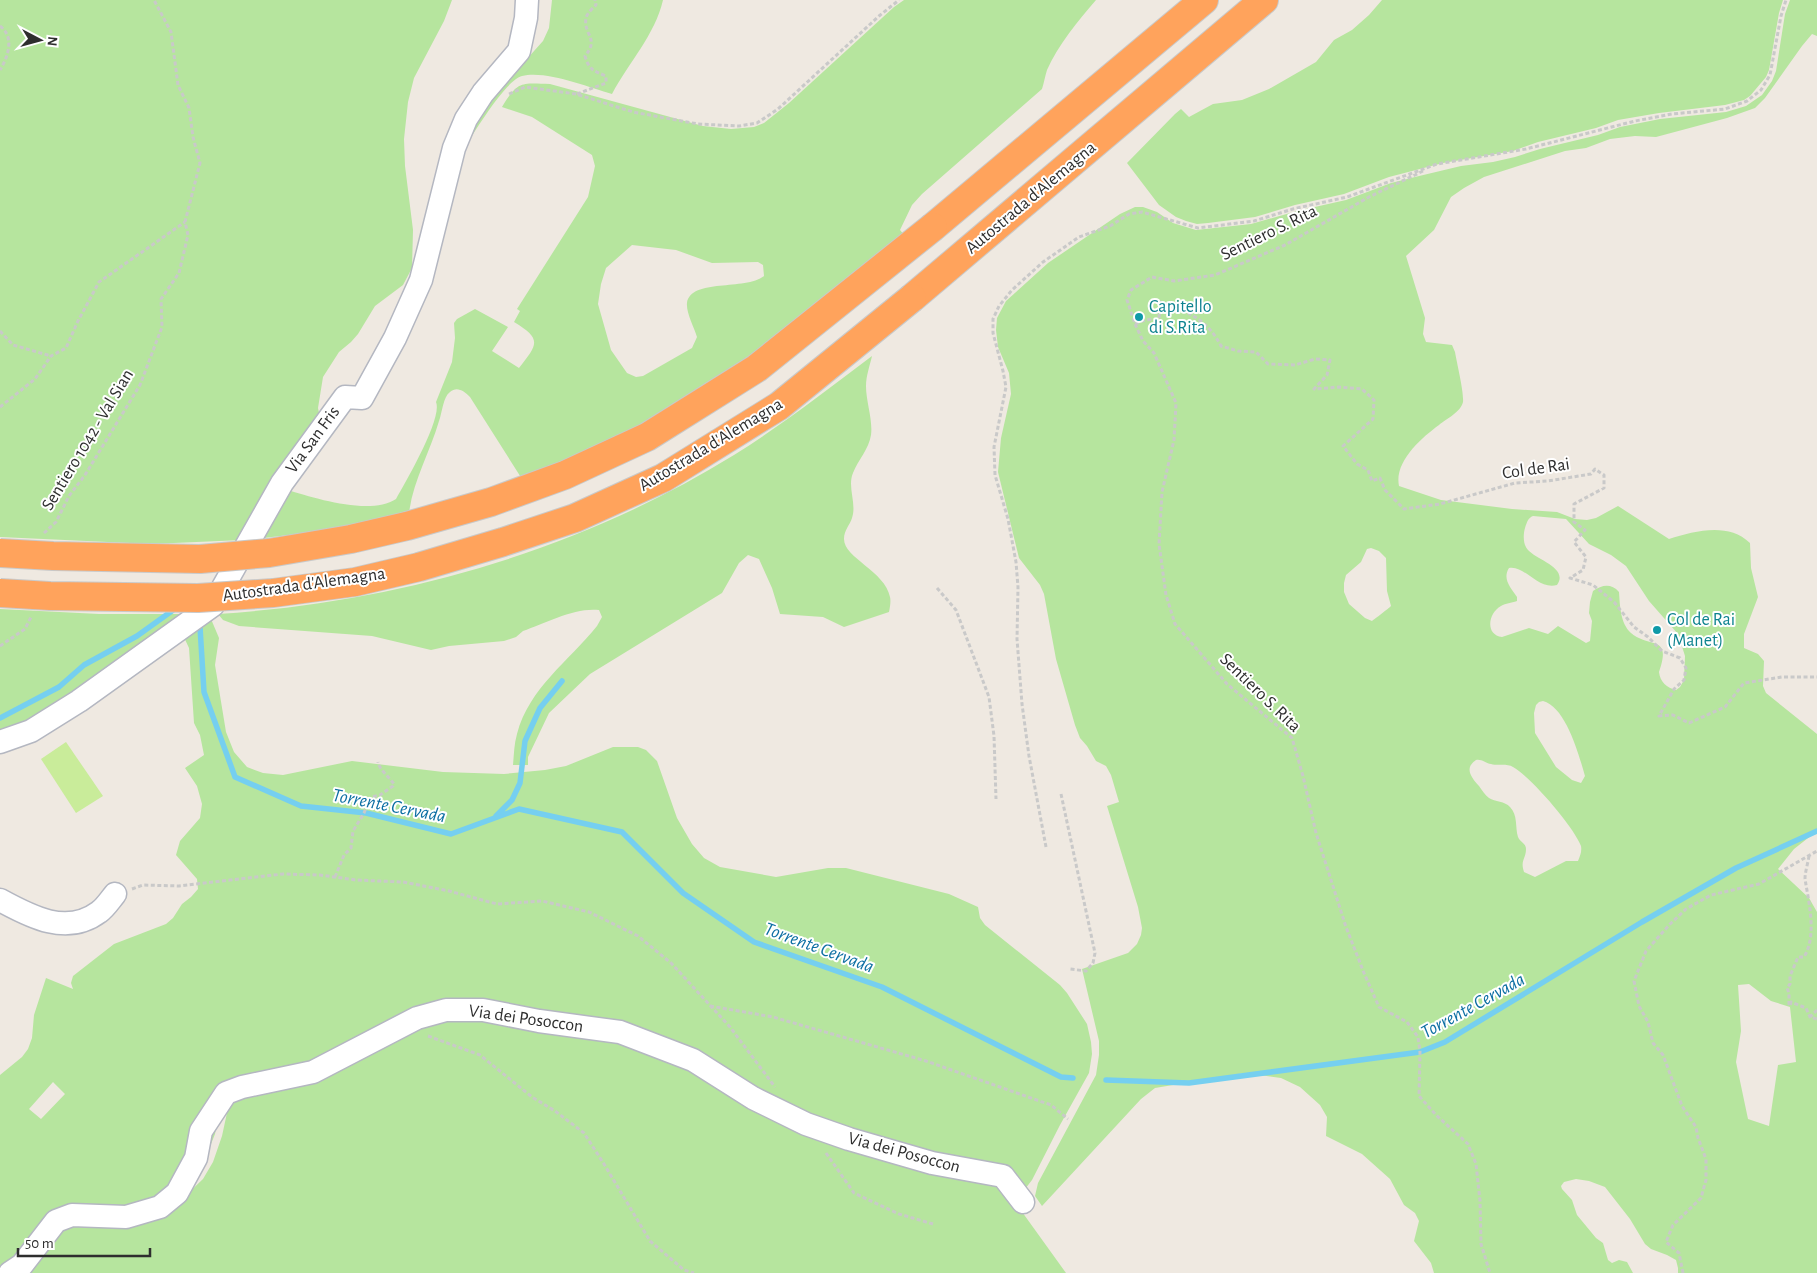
<svg xmlns="http://www.w3.org/2000/svg" width="1817" height="1273" font-family="'Alegreya Sans',sans-serif">
<rect width="100%" height="100%" fill="#efe9e1"/>
<!-- green -->
<path fill="#b6e59e" fill-rule="evenodd" d="M0 0H452L444 21 414 78 408 102 404 139 405 166 413 230 412 268 403 285 375 306 358 334 351 342 339 352 323 377 318 408 322 427 242 540 151 544 0 537Z
M552 0H663C655 35 629 62 612 94 588 87 546 70 522 76 504 81 472 137 460 154L483 103 517 70 543 41 549 28Z
M904 0H1096C1078 21 1058 45 1047 70 1045 76 1044 83 1042 89L922 194 912 205 900 230 906 237 741 366 640 426 589 452 522 479 470 397C464 391 457 386 450 392 443 397 442 413 439 421 430 452 413 481 409 513L314 532 255 539 287 490C315 498 370 516 396 499 405 483 443 418 436 402L452 362 455 338 454 323 457 319 475 309 508 327 492 351 519 368C538 344 542 339 514 322L520 311 517 309 588 197 595 166 592 155 532 117 502 107C518 81 520 83 550 84L703 126 731 129 754 127 764 123 789 103 894 7ZM632 245 676 250 712 263 758 262 763 265 764 276C745 291 691 278 687 303 686 313 694 327 697 337L692 348 643 376 636 377 627 373 611 350 598 304 601 284 606 268Z
M1382 0H1783L1779 13 1769 70 1766 77 1750 96 1744 100 1725 105 1659 113 1618 120 1596 128 1538 142 1513 151 1443 163 1389 177 1344 194 1295 205 1255 217 1208 223 1197 224 1186 221 1176 217 1159 205 1127 163 1175 114 1181 109 1189 117 1213 104 1242 100 1269 89 1316 62 1334 40 1352 30 1369 15Z
M1790 0H1817V36L1812 34 1802 46 1765 98 1755 108 1727 118 1656 137 1635 136 1610 139 1586 148 1565 151 1484 177 1464 188 1451 197 1434 230 1406 256 1425 318 1423 334 1426 342 1452 345 1455 352C1457 364 1464 392 1463 402 1461 412 1446 419 1439 425 1421 438 1394 462 1399 486L1441 500 1512 509 1557 512 1575 519 1587 520 1596 518 1618 506 1669 539C1695 531 1728 522 1750 543L1751 568 1758 597 1744 634V648L1758 654 1764 661 1763 686 1766 693 1817 734V831L1794 849 1778 869 1809 898 1817 912V1273H1678V1268L1676 1260 1667 1255 1651 1249 1645 1244 1630 1219 1605 1187 1589 1181 1576 1179 1564 1182 1561 1186 1562 1189 1572 1200 1577 1215 1596 1238 1603 1243 1608 1260 1612 1263 1619 1260 1627 1262 1633 1273H1434L1431 1263 1414 1241 1419 1221 1415 1213 1404 1205 1390 1179 1362 1154 1326 1136 1327 1117 1320 1105 1300 1087 1281 1078 1245 1073 1155 1088 1141 1099 1042 1206 1035 1196 1038 1183 1096 1075 1099 1055V1041L1082 969 1128 953 1137 944 1141 935 1142 928 1138 907 1107 806 1119 802 1111 775 1106 766 1096 761 1087 746 1080 738 1075 725 1056 659 1044 594 1040 585 1019 558 998 472 1001 438 1011 394 1009 373 998 347 996 330 997 318 1006 301 1048 263 1120 214 1135 207H1143L1157 212 1173 223 1196 230 1251 224 1297 211 1346 200 1391 183 1415 177 1461 166 1493 162 1515 157 1540 149 1598 135 1620 127 1660 119 1726 112 1746 106 1762 95 1772 81 1776 71 1785 14ZM1533 516 1566 519 1589 544 1611 555 1626 566 1649 601 1678 634 1685 656 1684 680 1680 687 1676 690C1667 688 1660 682 1659 672 1672 634 1650 649 1631 633 1620 623 1620 605 1619 592 1611 583 1602 585 1593 591L1590 602 1589 613 1592 621 1590 641 1586 643 1558 626 1548 634 1529 628 1502 637C1485 635 1488 613 1501 606 1506 603 1511 603 1517 601V597C1511 588 1502 579 1509 568 1525 565 1537 590 1557 585 1569 568 1537 560 1528 550 1523 545 1523 535 1525 528 1527 522 1528 518 1533 516ZM1371 548 1379 551 1386 558 1387 591 1391 606C1389 608 1375 619 1372 621L1365 618 1349 604 1344 592V583L1346 575 1361 562 1367 549ZM1543 701C1566 707 1579 755 1585 776L1581 783 1572 780 1556 767 1535 733 1534 713 1536 705 1539 702ZM1476 760C1482 759 1485 763 1491 764 1498 766 1507 763 1513 767 1531 777 1574 827 1581 846 1582 852 1580 856 1578 861H1566L1535 877 1524 872C1520 860 1526 859 1526 849 1526 843 1520 842 1518 837 1515 827 1518 815 1510 807 1505 801 1495 802 1489 798 1485 795 1482 790 1479 786 1471 777 1464 768 1476 760ZM1749 984 1771 1001 1790 1007 1796 1062 1778 1065 1769 1126 1748 1119 1736 1062 1741 1031 1738 985Z
M872 356C870 365 866 376 866 386 866 402 873 419 871 435 869 449 858 460 853 473 847 487 857 503 852 518 850 525 844 530 844 539 844 558 885 571 890 597 891 601 890 607 889 612L844 627 823 617 780 614 772 588 759 559 748 555 739 563 722 593 590 674 549 713 528 757V765H513C514 755 514 744 517 734 529 688 569 661 597 626L602 617 599 610C576 607 545 623 523 631L516 637 504 641 449 646 431 650 372 636 239 626 223 620 218 614C399 602 579 551 734 455 782 425 827 390 872 356Z
M0 609 99 614H189L107 671 0 737Z
M211 619 219 638 215 665 226 732 234 752 247 767 263 773 283 775 352 761 443 772 504 774 545 770 566 766 613 747H638L646 750 657 761 677 818 692 844 704 858 720 867 776 877 828 868H846L949 894 978 907 980 918 985 925 1060 985 1067 993 1087 1024 1091 1042 1092 1054 1089 1073 1060 1125 1032 1180 1015 1202 1066 1273H14L59 1225 176 1205 203 1179 213 1162 222 1136 230 1099 222 1096 215 1134 205 1159 186 1187 132 1207 78 1206 0 1273V1075L22 1057 28 1049 32 1038 34 1015 46 978 73 989 71 983 73 976 114 944 166 924 173 918 182 904 191 897 198 889 197 879 176 855 180 841 200 818 202 804 197 786 185 768 204 755 200 735 194 723 189 648 182 633ZM53 1082 65 1094 41 1119 29 1109Z"/>
<!-- pitch -->
<path fill="#c9ec9a" d="M66 742 103 796 76 813 41 759Z"/>
<g fill="none" stroke-linecap="round" stroke-linejoin="round">
<!-- stream -->
<path stroke="#75cff0" stroke-width="5.5" d="M200 627 204 692 235 777 301 806 366 813 451 834 519 809 622 832 683 893 754 942 882 987 1061 1077 1073 1078
M0 718 59 687 84 665 137 636 176 608H179
M496 816 512 800 520 783 525 741 540 708 562 681
M1106 1080 1189 1083 1420 1052 1445 1042 1642 922 1736 868 1817 831"/>
<!-- minor casing -->
<g stroke="#b4b7c1" stroke-width="25">
<path id="minor" d="M0 742 31 731 79 701 213 605 282 483 345 397 362 398 395 338 421 280 454 148 466 119 483 93 519 51 526 18 527 0
M0 900C31 917 67 936 99 912 105 908 110 900 115 894
M10 1273 22 1265 56 1221 72 1215 126 1217 160 1207 177 1193 196 1158 201 1131 226 1093 242 1087 313 1072 417 1018 446 1010H483L539 1021 620 1032 693 1060 753 1098 806 1124 849 1139 932 1163 1003 1176 1023 1202"/>
</g>
<!-- highway casing -->
<g stroke="#c9c9c9" stroke-width="30">
<path id="highway" d="M933 227 1204 0
M912 298 1264 0"/>
</g>
<!-- path -->
<path stroke="#c9c9c9" stroke-width="3" stroke-dasharray="4 2.5" stroke-linecap="butt" d="M0 26C15 37 8 57 0 70
M509 94 525 87 576 94 633 112 698 124 739 126 757 123 778 109 879 16 899 0
M577 94 606 83V76C594 71 589 70 585 56 600 38 583 35 586 18 587 13 593 8 596 5L595 0
M1423 171 1369 197 1285 245 1215 275 1174 281 1152 277 1131 290 1127 300 1135 324 1143 341 1154 353 1176 403 1174 440 1162 492 1159 544 1166 595 1175 624 1227 684 1292 738 1303 776 1316 833 1346 927 1364 973 1379 1007 1407 1022 1418 1037 1420 1052 1419 1096 1436 1115 1468 1144 1476 1164 1480 1201 1481 1244 1490 1273
M1135 324 1145 320 1159 319 1160 302C1186 310 1208 320 1221 346L1238 351 1256 352 1268 364 1295 365 1315 359 1330 360 1327 375 1314 389 1339 387 1362 389 1374 400 1373 419 1343 446 1357 464 1368 470 1372 481 1380 478 1385 490 1404 509 1440 504 1515 483 1548 481 1591 474 1595 469 1604 475V488L1574 504V522L1585 530 1574 542 1586 557 1583 570 1570 578 1593 585 1614 602 1634 627 1648 637 1662 651 1680 658 1686 668 1684 680 1674 689 1659 716 1673 715 1689 723 1725 707 1744 683 1782 677H1817
M0 331 13 345 51 356
M0 407 35 379 51 356 66 348 78 321 99 282 185 222
M44 533 56 522 69 496 85 475 140 385 162 327 161 299 179 273 188 235 185 222 200 163 193 137 189 108 178 85 171 32 154 0
M937 588 956 610 989 697 994 736 996 799
M0 646 25 629 31 617
M1061 794 1095 953 1093 963 1086 971 1070 969
M1046 847 1029 756 1022 704 1017 639 1018 587 1016 562 1008 519 995 475 994 447 1006 387 1003 371 993 333V319L999 306 1012 290 1043 262 1079 237 1110 226 1129 214 1142 212 1198 228 1254 221 1293 209 1347 197 1437 164 1526 149 1635 121 1672 114 1725 109 1747 101 1761 90 1770 75 1781 16 1786 0
M1809 856C1808 863 1805 872 1805 879 1809 903 1817 936 1804 957H1798L1790 976V984L1787 988 1789 993V1004L1790 1006 1791 1002 1806 1008 1810 1017
M335 877 344 855 351 848 353 831 364 813 369 800 372 797 380 795 393 786 394 784C389 777 379 769 378 762
M132 889 143 885 179 886 283 874 320 875 356 880 403 882 449 891 497 904 542 901 589 912 638 936 671 963 730 1027 775 1087
M710 1006 773 1017 926 1061 1051 1105 1068 1119
M1817 1010 1810 1017 1817 1019
M428 1036 480 1055 532 1097 555 1111 584 1133 604 1164 650 1241 684 1270 694 1273
M826 1153 854 1193 899 1214 933 1224
M1683 1273 1679 1253 1666 1242 1673 1225 1701 1198 1706 1180V1159L1698 1138 1696 1127 1682 1106 1663 1055 1653 1043 1648 1022 1639 1006 1634 981 1646 951 1670 924 1686 909 1711 895 1759 884 1817 851"/>
<!-- minor -->
<use href="#minor" stroke="#fff" stroke-width="22"/>
<!-- highway -->
<use href="#highway" stroke="#ffa35c" stroke-width="28"/>
<!-- highway-bridge casing -->
<g stroke="#c9c9c9" stroke-width="30" stroke-linecap="butt">
<path id="highway-bridge" d="M0 553 53 556 200 559 269 553 351 539 407 526 491 502 565 475 647 437 757 368 933 227
M0 593 50 596 198 598 273 593 355 582 419 567 503 542 575 518 663 478 779 406 912 298"/>
</g>
<!-- highway-bridge -->
<use href="#highway-bridge" stroke="#ffa35c" stroke-width="28"/>
</g>
<!-- markers -->
<g fill="#0f9aa8" stroke="#fff" stroke-width="2">
<circle cx="1139" cy="317" r="5"/>
<circle cx="1657" cy="630" r="5"/>
</g>
<g text-anchor="middle" dominant-baseline="central" stroke-width="4" stroke-linejoin="round" paint-order="stroke">
<!-- street labels -->
<g font-size="18" fill="#2e2e2e" stroke="#fff">
<text transform="translate(1031 198) rotate(-40)">Autostrada d'Alemagna</text>
<text transform="translate(1269 233) rotate(-26)">Sentiero S. Rita</text>
<text transform="translate(88 440) rotate(-59)">Sentiero 1042 - Val Sian</text>
<text transform="translate(313 440) rotate(-54)">Via San Fris</text>
<text transform="translate(711 445) rotate(-31)">Autostrada d'Alemagna</text>
<text transform="translate(1536 469) rotate(-8)">Col de Rai</text>
<text transform="translate(304 585) rotate(-8)">Autostrada d'Alemagna</text>
<text transform="translate(1260 693) rotate(44)">Sentiero S. Rita</text>
<text transform="translate(526 1019) rotate(8)">Via dei Posoccon</text>
<text transform="translate(904 1153) rotate(15)">Via dei Posoccon</text>
</g>
<!-- culture labels -->
<g font-size="18" fill="#0d838f" stroke="#fff" text-anchor="start">
<text x="1149" y="307">Capitello<tspan x="1149" dy="21">di S.Rita</tspan></text>
<text x="1667" y="620">Col de Rai<tspan x="1667" dy="21">(Manet)</tspan></text>
</g>
<!-- water labels -->
<g font-size="19" font-style="italic" fill="#0d6fa3" stroke="#fff">
<text transform="translate(389 806) rotate(11)">Torrente Cervada</text>
<text transform="translate(819 948) rotate(20)">Torrente Cervada</text>
<text transform="translate(1473 1006) rotate(-29)">Torrente Cervada</text>
</g>
</g>
<!-- north arrow -->
<g transform="translate(40 40) rotate(96)" stroke="#ffffff" stroke-width="4" paint-order="stroke">
<path d="M0-4L9 19L0 12L-9 19Z" fill="#2e2e2e"/>
<text y="-8" font-size="14" font-weight="bold" text-anchor="middle" fill="#2e2e2e">N</text>
</g>
<!-- scale -->
<path d="M18 1248v8h132v-8" fill="none" stroke="#2e2e2e" stroke-width="2.5"/>
<text x="25" y="1248" font-size="15" fill="#2e2e2e" stroke="#ffffff" stroke-width="4" paint-order="stroke">50 m</text>
</svg>
